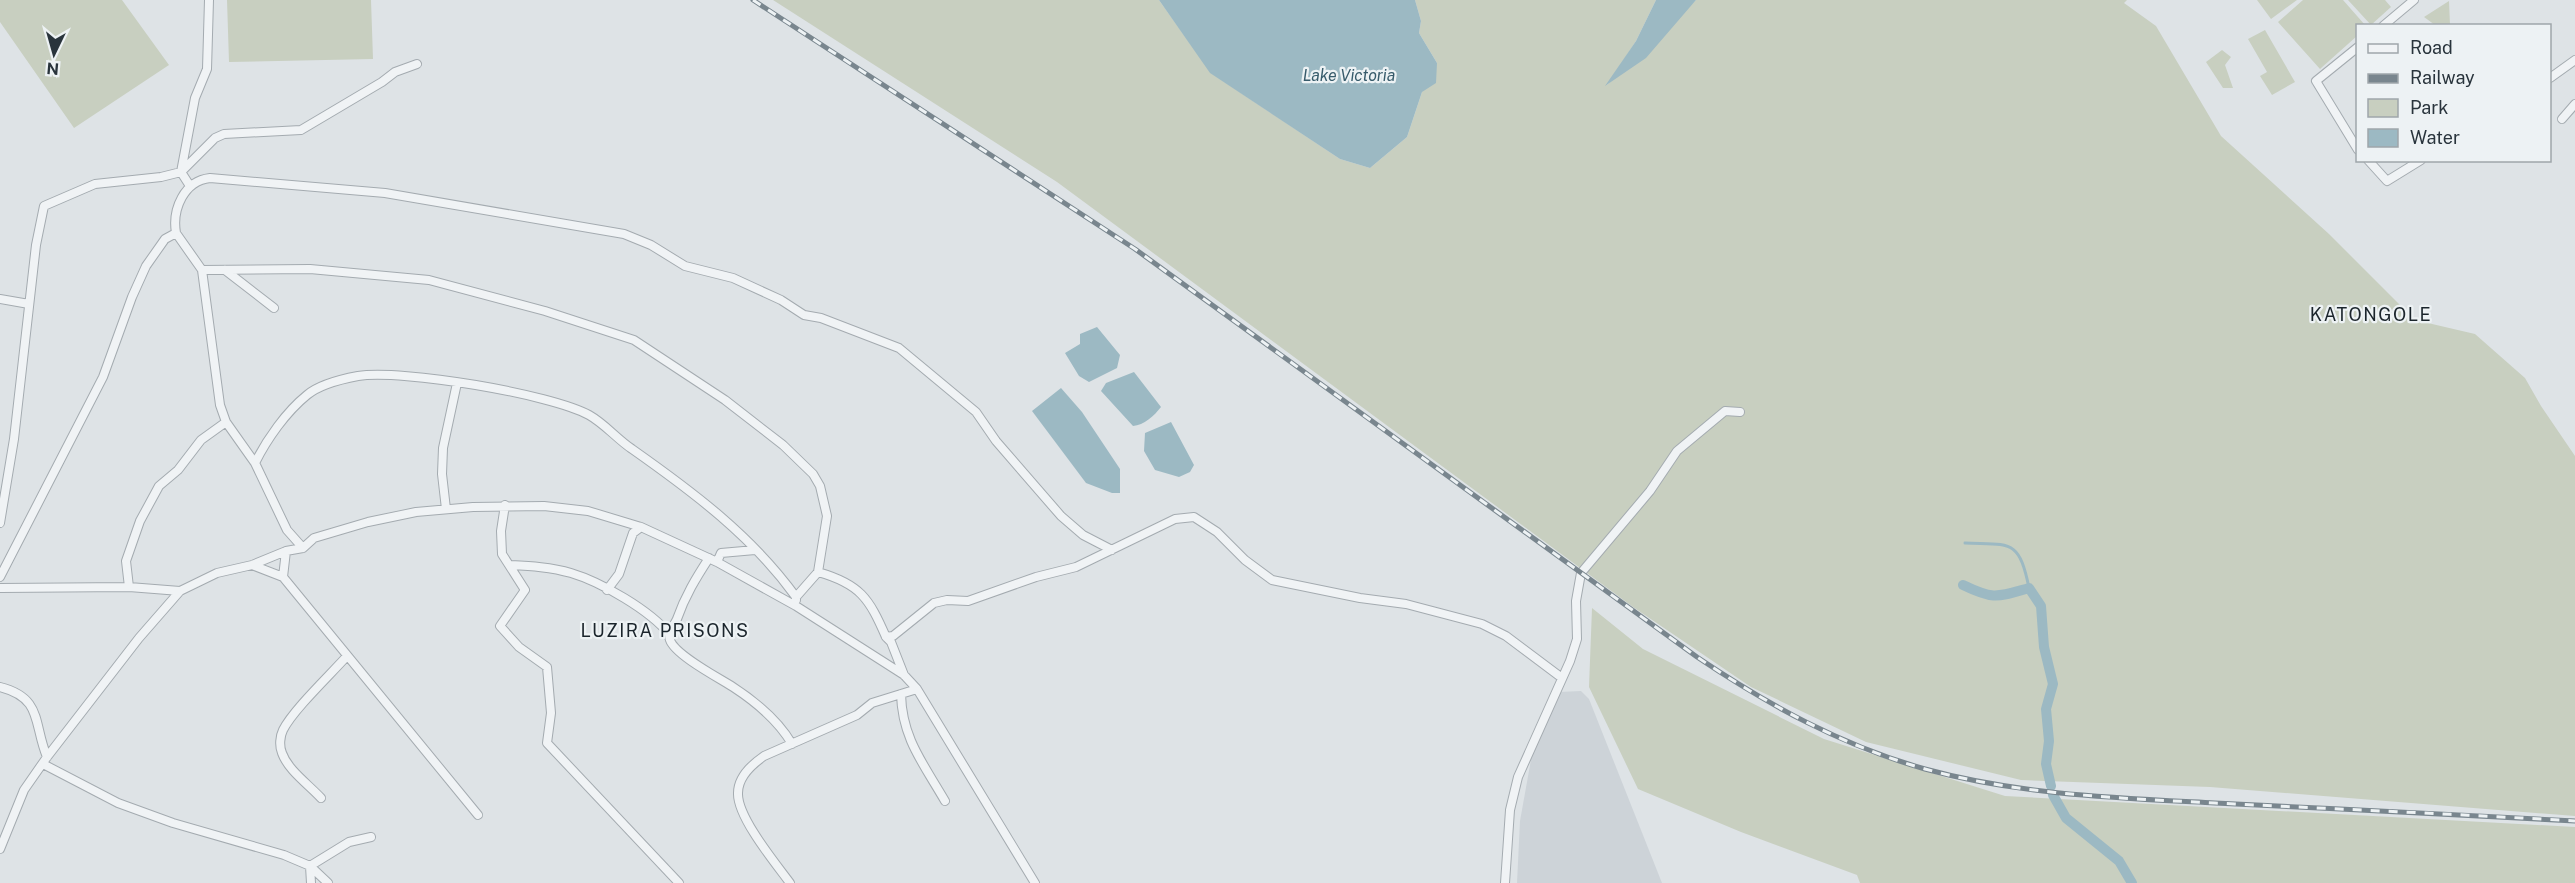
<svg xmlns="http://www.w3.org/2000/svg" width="2575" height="883" font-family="'Public Sans',sans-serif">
<rect width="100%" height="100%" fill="#dee3e6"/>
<!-- built -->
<path fill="#cdd3d8" d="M1581 691 1589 699 1662 883H1517L1520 821 1532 754 1559 692Z"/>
<!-- green -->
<path fill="#c8cfc0" d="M0 0H122L169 65 74 128 0 22Z
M227 0H371L373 59 229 62Z
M773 0H1159L1211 73 1340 159 1370 168 1407 137 1422 92 1437 63 1419 33 1421 21 1415 0H1656L1636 41 1607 85 1696 0H2127L2124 3 2156 26 2221 136 2329 234 2415 320 2475 334 2525 378 2541 406 2575 456V816L2210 787 2021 780 1866 742 1751 687 1633 607 1057 182Z
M2257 0H2297L2271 19Z
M2303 0H2343L2365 25 2358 26 2357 36 2320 69 2278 22Z
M2348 0H2385L2391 7 2371 25Z
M2449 1 2450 25H2435L2424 17Z
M2265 30 2295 82 2272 95 2260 76 2267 72 2248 39Z
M2222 50 2231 57 2225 65 2233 88H2223L2206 62Z
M1592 608 1643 649 1824 739 2005 796 2575 827V883H1860L1857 875 1741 832 1638 789 1589 687Z"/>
<!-- water -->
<path fill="#9cb9c3" d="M1159 0H1415L1421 21 1419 33 1437 63 1436 83 1422 92 1407 137 1370 168 1340 159 1210 73Z
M1656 0H1696L1646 58 1605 86 1636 41Z
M1097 327 1120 355 1117 368 1089 382 1079 376 1065 353 1080 344V334Z
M1134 372 1161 407C1154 416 1144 425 1133 426L1101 391 1106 383Z
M1061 388 1082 412 1120 469V493H1112L1086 483 1032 411Z
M1171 422 1194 465 1190 472 1179 477 1155 470 1144 451 1145 433Z"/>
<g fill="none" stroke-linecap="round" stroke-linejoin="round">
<!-- stream -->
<path stroke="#9cb9c3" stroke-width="3" d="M1965 543C2010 545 2019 538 2029 588"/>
<!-- canal -->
<path stroke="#9cb9c3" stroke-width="10" d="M1963 585C1994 600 1997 597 2029 588L2041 606 2044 647 2053 684 2046 709 2049 741 2046 764 2051 786
M2053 795 2066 818 2119 861 2132 883"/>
<!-- minor casing -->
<g stroke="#a4abb0" stroke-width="10">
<path id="minor" d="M2383 26 2414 0
M2358 47 2316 81 2358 150
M2550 78 2575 60
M2562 119 2575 104
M2368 160 2387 181 2421 160
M190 186 181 172 195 98 207 69 209 0
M176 233C172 209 184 181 210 178L385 193 624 234 651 245 685 266 733 278 781 300 804 315 821 318 899 348 976 412 996 441 1061 516 1083 535 1112 550
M202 270 310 269 429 280 545 311 634 340 725 400 783 445 813 474 820 486 827 516 818 572 796 597
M225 270 274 308
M0 299 29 304
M226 422 255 463
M505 505 501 531 502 554 525 590 500 626 519 647 547 667 551 713 547 743 679 883
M446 509 442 474 443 448 457 383
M0 523 14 439 36 245 44 206 95 184 161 177 181 172 215 138 224 134 301 130 382 82 395 72 417 64
M303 548 287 530 255 463C267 439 286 412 307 395 320 384 342 379 358 376 402 369 551 394 589 415 605 424 617 439 632 449 693 492 752 536 796 597V600
M286 551 283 577 478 815
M709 558C696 578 685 596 677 619 674 626 667 632 670 640 675 655 719 678 733 687 756 702 778 720 792 744
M717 562 721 553 755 550
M252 565 283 577
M510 565C530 566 551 567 571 573 601 582 650 610 670 635
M818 572C860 584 869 598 886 637
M0 577 103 377 132 297 146 266 165 239 176 233 202 270 220 405 226 422 201 440 178 470 159 486 140 521 126 561 129 587
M0 588 129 587 180 591 217 573 252 565 286 551 303 548 314 538 368 522 416 512 473 507 544 506 588 511 641 527 717 562 796 606 904 675 917 689 1035 883
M607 590 619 574 633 533 641 527
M904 675 891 642 886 637 893 636 934 603 947 600 968 601 1036 577 1076 567 1175 519 1194 517 1217 532 1245 560 1272 580 1360 598 1406 604 1482 624 1506 636 1562 678
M0 687C43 698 33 723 47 757
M901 694C902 738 923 763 945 801
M43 764 118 803 173 823 284 855 310 866 328 883
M321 798C308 784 288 770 282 753 279 746 280 736 283 730 293 710 330 675 347 656
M0 849 24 790 47 757 139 638 180 591
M310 866 349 842 371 837
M310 866 311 883
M790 883C776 864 737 817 738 793 738 777 751 765 764 756L857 715 872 703 917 689
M1505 883 1510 810 1518 777 1570 661 1577 639 1576 601 1581 573 1650 491 1677 451 1725 411 1740 412"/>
</g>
<!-- minor -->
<use href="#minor" stroke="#f0f3f5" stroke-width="8"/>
<!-- rail casing -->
<g stroke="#79868e" stroke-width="5">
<path id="rail" d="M753 0 1135 249 1697 657C1770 706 1841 745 1925 769 2020 795 2118 798 2215 803 2335 809 2455 814 2575 821"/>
</g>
<!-- rail -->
<use href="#rail" stroke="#edf2f4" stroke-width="3" stroke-dasharray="9" stroke-linecap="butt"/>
</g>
<g text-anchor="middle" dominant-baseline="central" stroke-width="4.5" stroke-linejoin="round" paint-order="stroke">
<!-- water labels -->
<g font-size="16" font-style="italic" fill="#375b6b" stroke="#edf2f4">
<text x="1349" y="75">Lake Victoria</text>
</g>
<!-- quarter labels -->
<g font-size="18" letter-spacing="1.5" fill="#1b252c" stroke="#edf2f4">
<text x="2371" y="314">KATONGOLE</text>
<text x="665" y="630">LUZIRA PRISONS</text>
</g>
</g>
<!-- legend -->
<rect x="2356" y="24" width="195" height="138" fill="#edf2f4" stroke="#9fa6aa" stroke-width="1.5"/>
<rect x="2368" y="44" width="30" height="9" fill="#f0f3f5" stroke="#9fa6aa" stroke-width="1.5"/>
<text x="2410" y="54" font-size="18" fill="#29343c">Road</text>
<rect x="2368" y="74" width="30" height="9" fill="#79868e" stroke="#9fa6aa" stroke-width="1.5"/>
<text x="2410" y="84" font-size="18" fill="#29343c">Railway</text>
<rect x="2368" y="99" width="30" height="18" fill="#c8cfc0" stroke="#9fa6aa" stroke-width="1.5"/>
<text x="2410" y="114" font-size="18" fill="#29343c">Park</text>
<rect x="2368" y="129" width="30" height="18" fill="#9cb9c3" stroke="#9fa6aa" stroke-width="1.5"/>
<text x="2410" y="144" font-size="18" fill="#29343c">Water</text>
<!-- north arrow -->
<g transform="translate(54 54) rotate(185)" stroke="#edf2f4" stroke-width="4.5" paint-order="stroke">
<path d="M0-4.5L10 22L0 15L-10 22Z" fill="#29343c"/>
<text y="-9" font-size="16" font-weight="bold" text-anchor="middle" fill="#29343c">N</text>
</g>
</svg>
